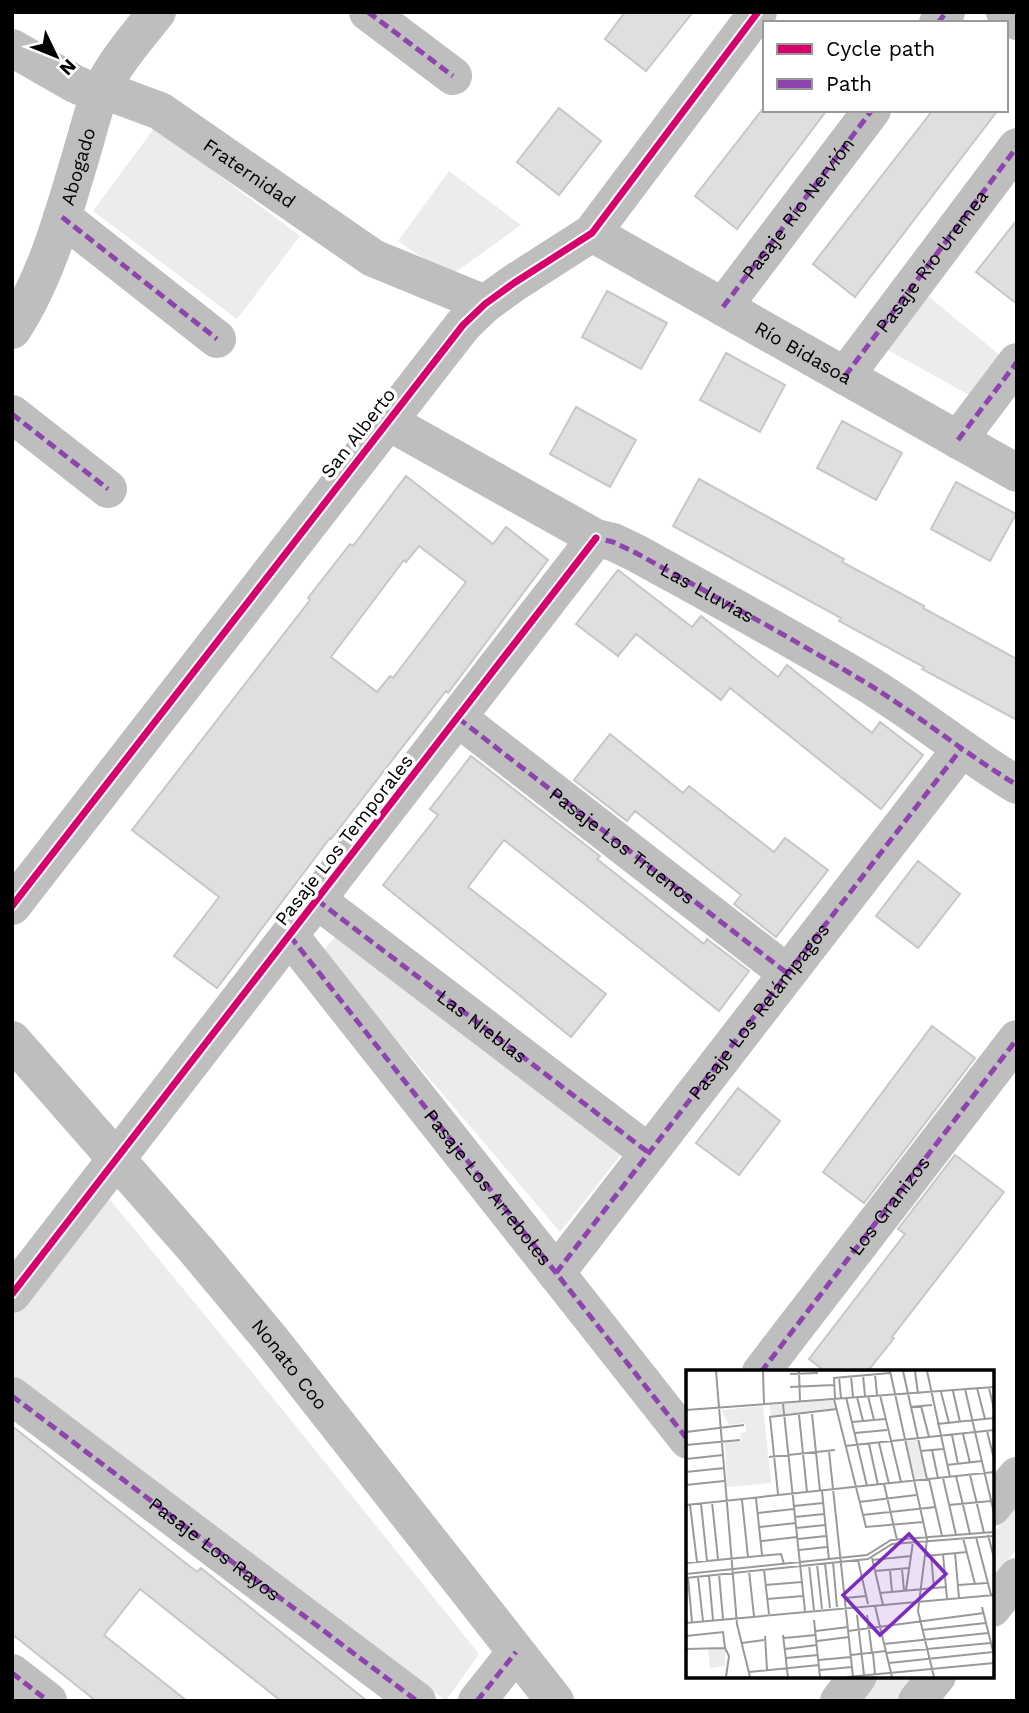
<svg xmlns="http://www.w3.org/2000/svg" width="1029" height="1713" font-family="'Work Sans',sans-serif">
<rect width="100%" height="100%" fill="#fff"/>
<!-- green -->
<path fill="#ececec" d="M155 127 300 236 237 319 93 211Z
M449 171 521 225 450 276 398 241Z
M928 296 1002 357 973 397 886 349Z
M340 931 624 1151 560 1232 322 952Z
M106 1195 287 1415 479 1654 446 1701 12 1376V1317Z
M1017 1505V1549L992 1579V1535Z
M879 1676H915L896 1701H859Z"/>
<!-- building -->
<path fill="#dfdfdf" stroke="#c7c7c7" stroke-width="2" fill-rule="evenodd" d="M625 12H693L646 71 605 39Z
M559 108 601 141 559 195 517 162Z
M762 110H827L737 229 695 196Z
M933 110H998L855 297 813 264Z
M1017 220V304L976 272Z
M607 291 667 323 641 369 582 337Z
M726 353 785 385 760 432 700 400Z
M576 407 636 440 610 487 550 454Z
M842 421 902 453 876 500 817 468Z
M406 476 493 544 506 527 548 560 448 693 446 691 331 839 330 838 217 988 174 956 219 897 132 830 310 600 308 598 350 544 353 546ZM419 546 466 582 393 678 390 676 377 692 331 657 404 560 406 562Z
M699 479 844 559 842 562 924 606 923 608 1017 659V720L922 669 924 667 839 621 841 618 673 526Z
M956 482 1016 514 990 561 931 529Z
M618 570 692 627 701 616 778 677 787 665 872 733 880 722 923 755 881 809 730 688 721 700 636 634 618 656 576 624Z
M610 734 683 793 689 786 774 852 785 838 828 870 776 937 734 904 741 895 635 811 627 821 574 780Z
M471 756 600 856 597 859 704 944 707 939 749 971 719 1011 504 840 468 887 606 994 571 1037 383 885 438 815 430 809Z
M918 861 960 894 918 948 876 916Z
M932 1026 975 1058 864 1203 823 1172Z
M738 1088 780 1121 739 1175 696 1143Z
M955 1155 1004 1192 892 1337 894 1338 867 1372H826L809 1359 905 1234 898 1229Z
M12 1426 197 1572 201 1568 367 1701H281L140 1589 104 1635 187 1701H96L12 1634Z"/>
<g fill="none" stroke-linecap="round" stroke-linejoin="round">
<!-- minor -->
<g stroke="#bebebe" stroke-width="38">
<path d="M368 12 453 76"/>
<path d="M1005 12 1017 21"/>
<path d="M938 23 946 12"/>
<path id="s1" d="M12 48 75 84 89 90 117 95 160 111 373 258 485 304"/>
<path d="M62 217 217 339"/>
<path id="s2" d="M592 233 1017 473"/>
<path id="s3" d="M723 307 872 110"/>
<path id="s4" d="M12 330C47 277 64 212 82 152 88 132 93 110 101 91 115 62 137 37 157 12"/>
<path d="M845 376 1017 147"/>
<path d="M12 414 108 489"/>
<path id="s5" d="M387 421 596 538 613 542 636 553C712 595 788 636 863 681 916 713 964 753 1017 785"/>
<path d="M958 440 1017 362"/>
<path id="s6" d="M458 718 787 973"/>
<path id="s7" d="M317 900 649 1153"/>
<path d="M12 906 463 325 485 304 514 283 592 233 758 12"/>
<path id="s8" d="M290 936 688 1440"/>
<path d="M556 1273 961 749"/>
<path d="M12 1294 596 538"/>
<path id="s9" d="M761 1372 1017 1039"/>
<path d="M12 1396 417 1701"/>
<path d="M992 1507 1017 1476"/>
<path d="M992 1608 1017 1577"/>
<path d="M12 1673 48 1701"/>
<path d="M477 1701 516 1652"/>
<path d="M839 1701 858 1676"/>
<path d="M917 1701 937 1676"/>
</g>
<!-- major -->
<path stroke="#bebebe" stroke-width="38" id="s10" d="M12 1040 197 1251 272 1341 555 1701"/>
<!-- quiet -->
<g stroke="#8e44ad" stroke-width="5" stroke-dasharray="10 5" stroke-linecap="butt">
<path d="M368 12 453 76"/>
<path d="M938 23 946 12"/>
<path d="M62 217 217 339"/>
<path d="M723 307 872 110"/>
<path id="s11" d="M845 376 1017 147"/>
<path d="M12 414 108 489"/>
<path d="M958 440 1017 362"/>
<path d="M593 542 596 538 613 542 636 553C712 595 788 636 863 681 916 713 964 753 1017 785"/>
<path d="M458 718 787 973"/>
<path d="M317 900 649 1153"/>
<path d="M290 936 688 1440"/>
<path id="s12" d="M556 1273 961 749"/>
<path d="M761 1372 1017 1039"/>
<path id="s13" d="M12 1396 417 1701"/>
<path d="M12 1673 48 1701"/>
<path d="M477 1701 516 1652"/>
</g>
<!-- cycleway casing -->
<g stroke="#fff" stroke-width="11">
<path id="cycleway" d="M12 906 463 325 485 304 514 283 592 233 758 12
M12 1294 596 538"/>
</g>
<!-- cycleway -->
<use href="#cycleway" stroke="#d6006c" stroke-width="7"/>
</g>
<g text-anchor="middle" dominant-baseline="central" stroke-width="7" stroke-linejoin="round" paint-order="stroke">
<!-- street labels -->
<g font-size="19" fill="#000" stroke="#fff">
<text stroke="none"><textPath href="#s4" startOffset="177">Abogado</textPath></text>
<text stroke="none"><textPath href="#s1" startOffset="271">Fraternidad</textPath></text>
<text stroke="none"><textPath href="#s3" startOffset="124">Pasaje Río Nervión</textPath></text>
<text stroke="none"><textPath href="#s11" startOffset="144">Pasaje Río Uremea</textPath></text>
<text stroke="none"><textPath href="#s2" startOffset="243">Río Bidasoa</textPath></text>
<text transform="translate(358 433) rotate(-52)">San Alberto</text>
<text stroke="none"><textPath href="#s5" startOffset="364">Las Lluvias</textPath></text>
<text transform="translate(344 840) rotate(-52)">Pasaje Los Temporales</text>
<text stroke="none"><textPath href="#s6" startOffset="208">Pasaje Los Truenos</textPath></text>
<text stroke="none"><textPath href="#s12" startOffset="331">Pasaje Los Relámpagos</textPath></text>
<text stroke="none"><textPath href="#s7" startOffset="208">Las Nieblas</textPath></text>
<text stroke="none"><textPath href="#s8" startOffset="320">Pasaje Los Arreboles</textPath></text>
<text stroke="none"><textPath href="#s9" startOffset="210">Los Granizos</textPath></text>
<text stroke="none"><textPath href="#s10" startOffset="427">Nonato Coo</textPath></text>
<text stroke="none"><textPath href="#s13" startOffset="254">Pasaje Los Rayos</textPath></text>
</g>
</g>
<!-- overview -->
<g transform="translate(686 1370)">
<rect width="308" height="308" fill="#fff"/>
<path d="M148 30 150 39 85 46 83 35ZM77 36 85 113 41 117 39 72 55 71 54 63 60 62 59 53 43 55 35 40ZM231 70 240 107 229 109 220 71ZM22 278 39 279V296L24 298Z" fill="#ececec"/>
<path fill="none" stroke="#999" stroke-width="2" d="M30 1 51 254 64 307M77 1 78 34M113 1 114 31M204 1 241 169 232 241 248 307M217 1 241 109M229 1 232 24M241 1 264 107M104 4 132 3M189 4 191 25M177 5 179 26M165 6 167 27M153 7 155 28M104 17 148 15M291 18 299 49M303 18 308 39M279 19 308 143M267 21 274 52M255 22 263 53M194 25 215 112M182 26 188 50M160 27 181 116M171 27 177 51M149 28 148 8 204 3M148 29 180 157 237 152M97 34 119 241M235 36 243 67M224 37 246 35M0 40 308 17M126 44 134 121M113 45 121 122M166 52 199 49M251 54 308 48M301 61 308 89M0 62 58 55M169 63 201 60M277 64 284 93M266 65 272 94M193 73 203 114M183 74 192 115M0 75 54 70M159 76 308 60M246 80 252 108M143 81 167 307M234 81 257 79M83 87 149 80M0 89 37 85M261 95 296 91M0 102 38 98M284 105 298 163M270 106 284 164M257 108 270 165M243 109 256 166M198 114 211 170M0 115 38 111M136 121 143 190M92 124 84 47 151 39M70 128 76 185M56 130 62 187M26 132 32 189M173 132 230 125M15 134 21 191M0 135 308 102M4 135 11 192M263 135 305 131M108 136 137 133M72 143 108 139M176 145 250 137M109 147 138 144M74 157 110 153M110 158 139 155M302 165 308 188M290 167 305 225M277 168 289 214M112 169 140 166M75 171 111 167M113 180 141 177M269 183 273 228M257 184 261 229M245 185 248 218M240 186 281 182M186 188 197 235M172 190 182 234M186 190 225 186M147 192 151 237M0 193 95 184 98 194M139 193 144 238M131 194 136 239M123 195 128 240M216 199 218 221M78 200 83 244M204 200 206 222M63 201 68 246M189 201 223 198M0 204 181 185 205 170 308 162M33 204 37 249M23 206 27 250M12 207 17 251M0 208 182 189 206 174 308 166M2 208 6 252M79 215 116 212M272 215 301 213M220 220 227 172M194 223 260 217M159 228 180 226M81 229 117 226M189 236 206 307M296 237 308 285M171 245 178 305M181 245 186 283M128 250 134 307M0 253 308 225M236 260 300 253M130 261 162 257M162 261 298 243M97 265 102 307M0 266 37 262 39 278M79 266 81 300M98 268 130 265M131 271 163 267M56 273 78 270M198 274 302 263M0 279 39 278 43 286 40 307M99 279 131 275M187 283 189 305M200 283 304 273M165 285 200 281M100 288 132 285M133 290 165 287M203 293 307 282M134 300 166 297M63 302 133 295M161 307 308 293"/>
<path fill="#7b2cbf" fill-opacity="0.15" stroke="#7b2cbf" stroke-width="3.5" d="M223 164 260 204 194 265 157 225Z"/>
<rect width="308" height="308" fill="none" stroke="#000" stroke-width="3.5"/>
</g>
<!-- border -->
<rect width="1029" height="1713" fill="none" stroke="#000000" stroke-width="28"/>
<!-- legend -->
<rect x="763" y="21" width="245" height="91" fill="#ffffff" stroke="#999999" stroke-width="2"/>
<rect x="777" y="44" width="35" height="10" fill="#d6006c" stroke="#999999" stroke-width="2"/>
<text x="826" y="56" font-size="21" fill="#000000">Cycle path</text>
<rect x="777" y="79" width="35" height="10" fill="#8e44ad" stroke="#999999" stroke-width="2"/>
<text x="826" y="91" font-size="21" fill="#000000">Path</text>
<!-- north arrow -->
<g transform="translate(56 56) rotate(133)" stroke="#ffffff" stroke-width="5" paint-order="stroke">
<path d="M0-5L12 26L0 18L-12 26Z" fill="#000000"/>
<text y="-10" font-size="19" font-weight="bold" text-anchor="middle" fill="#000000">N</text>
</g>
</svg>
